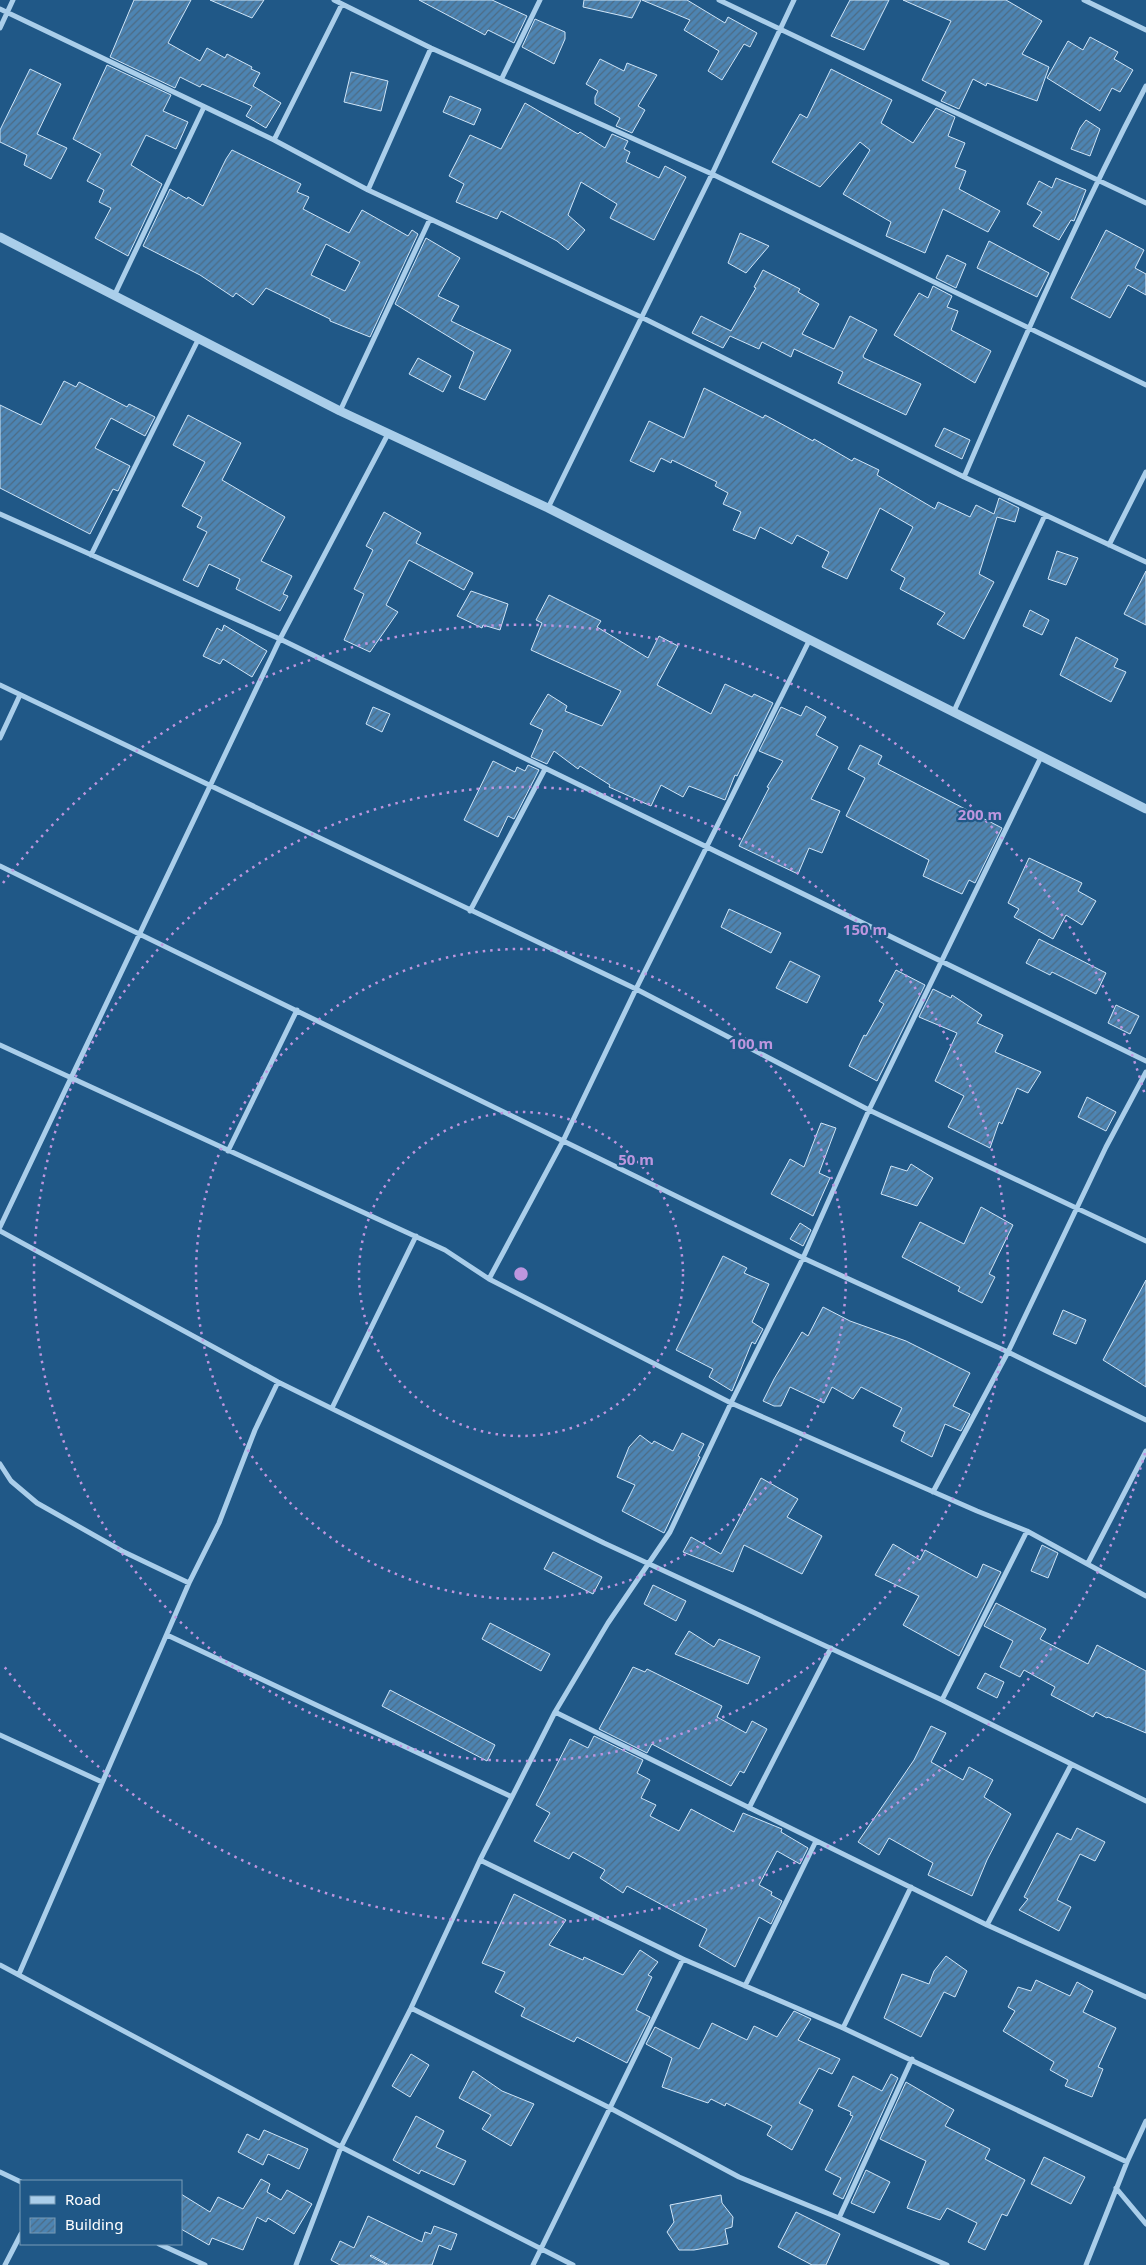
<svg xmlns="http://www.w3.org/2000/svg" width="1146" height="2265" font-family="'Noto Sans',sans-serif">
<defs>
<pattern id="building-hatch" width="6" height="6" patternUnits="userSpaceOnUse" patternTransform="scale(1.25)"><rect width="6" height="6" fill="#4d84b2"/><path d="M-1 1l2-2M0 6l6-6M5 7l2-2" fill="none" stroke="#4d6b84"/></pattern>
</defs>
<rect width="100%" height="100%" fill="#205887"/>
<!-- building -->
<path fill="url(#building-hatch)" stroke="#cfe5f8" fill-rule="evenodd" d="M134 0H191L168 43 200 61 207 48 225 58 227 54 252 67 251 69 260 73 253 86 281 103 266 128 246 116 252 106 202 84 200 87 180 77 175 88 110 57Z
M210 0H264L252 18Z
M419 0H492L527 16 514 43 488 30 485 35Z
M584 0H641L632 18 583 7Z
M642 0H687L725 23 728 17 757 33 750 47 744 44 722 80 708 71 719 51 684 30 690 20Z
M850 0H889L864 50 831 36Z
M903 0H1006L1042 21 1022 54 1049 67 1037 101 987 83 986 86 973 79 959 109 941 101 946 92 922 80 951 21Z
M535 19 565 32V39L554 64 522 47Z
M1090 37 1118 52 1114 59 1133 70 1120 92 1112 88 1100 111 1047 78 1068 41 1083 50Z
M600 59 624 71 627 63 657 75 638 106 645 110 632 133 616 126 620 118 595 104V97L598 91 586 84Z
M107 65 171 95 163 111 188 122 176 149 146 135 131 165 162 184 128 256 95 238 111 208 99 202 104 190 87 181 101 154 73 139Z
M30 69 61 84 37 134 67 148 51 179 24 165 27 155 0 142V130Z
M831 69 892 100 881 123 913 143 936 108 955 117 948 136 965 143 955 167 966 171 959 189 1000 211 988 232 943 209 925 253 886 236 891 222 843 194 870 150 860 142 820 187 772 162 800 114 807 118Z
M351 72 388 81 381 111 344 102Z
M450 96 481 109 474 125 443 112Z
M525 103 578 134 580 132 605 148 612 134 628 141 624 149 630 152 626 162 659 178 665 166 686 177 654 240 610 218 617 204 581 182 568 215 585 230 568 250 557 241 501 211 497 219 456 202 464 184 449 176 470 135 501 149Z
M1086 120 1100 129 1090 156 1071 149 1080 128Z
M232 150 301 184 297 192 309 197 303 209 349 233 362 210 408 236 412 230 418 234 370 337 330 321V319L266 288 253 305 236 293 233 297 200 275 143 246 170 189 187 199 188 197 203 206 226 159ZM326 244 360 262 345 291 311 275Z
M1056 178 1086 190 1074 221 1071 220 1059 240 1033 226 1042 212 1027 204 1039 181 1052 188Z
M1106 230 1144 250 1135 268 1146 274V295L1128 285 1110 318 1071 298Z
M740 233 769 246 746 273 728 263Z
M426 238 460 258 438 296 459 306 451 321 511 350 485 400 459 388 474 352 395 304Z
M989 241 1049 273 1037 297 977 268Z
M947 255 966 264 956 288 936 278Z
M763 270 800 289 798 292 819 304 802 334 834 349 850 316 877 330 863 356 864 358 921 384 906 415 838 383 843 372 794 349 791 357 762 342 759 349 730 336 723 348 692 333 701 316 731 331 756 288 754 287Z
M933 286 952 296 947 307 958 311 951 330 991 351 975 383 894 335 919 293 928 298Z
M418 358 451 376 443 392 409 374Z
M64 381 76 387 79 382 127 407 129 404 155 417 145 436 111 418 95 448 130 466 118 491 113 489 90 534 0 488V405L41 425Z
M704 388 763 418 765 415 813 441 814 439 852 461 854 458 879 470 877 475 935 509 938 502 970 517 976 505 994 514 999 498 1019 508 1015 522 997 517 979 574 994 582 964 639 937 624 945 613 900 589 905 578 891 570 913 527 880 508 847 579 822 567 829 552 797 535 792 544 760 527 755 539 733 530 741 512 723 504 728 493 715 486 717 482 672 460 671 463 661 458 654 472 630 461 649 421 684 438Z
M188 415 241 443 222 480 285 517 261 561 292 576 283 594 288 596 280 611 236 589 240 579 209 564 198 587 183 580 207 532 197 527 202 517 182 506 205 462 173 445Z
M944 428 970 440 962 459 935 446Z
M384 512 421 533 416 543 473 573 464 590 409 560 386 605 398 612 370 652 344 640 364 594 354 589 373 550 366 546Z
M1057 551 1078 558 1066 585 1048 579Z
M1146 571V625L1124 614Z
M471 591 508 604 500 630 483 625 482 628 457 616Z
M549 595 601 621 597 627 648 658 659 636 678 646 657 685 711 714 725 684 752 697 754 694 773 703 737 776 735 775 725 800 689 786 683 797 661 785 651 806 609 787 610 785 580 766 578 769 554 751 547 764 531 757 543 730 530 724 548 694 567 706 565 711 602 726 621 691 531 650 542 623 536 620Z
M1030 610 1049 620 1042 635 1023 626Z
M224 625 267 651 252 677 223 659 220 664 203 656 217 628 222 631Z
M1076 637 1118 659 1114 667 1126 672 1111 702 1060 675Z
M806 706 826 717 816 735 838 747 811 799 840 811 822 853 809 848 798 874 739 846 769 788 767 787 783 761 759 751 781 707 801 716Z
M373 707 390 714 382 732 366 724Z
M860 745 882 756 878 764 1002 828 975 883 969 880 962 894 923 876 929 860 846 816 865 778 848 769Z
M493 761 515 772 517 767 525 771 528 765 539 770 514 819 508 816 498 837 464 820Z
M1029 858 1082 883 1078 891 1096 901 1082 925 1066 915 1053 939 1014 917 1019 909 1008 903Z
M729 909 781 933 771 953 721 927Z
M1039 939 1106 973 1096 994 1052 972 1050 975 1026 963Z
M790 961 820 976 807 1003 776 988Z
M896 970 925 985 877 1081 849 1066 864 1035 866 1036 884 1004 879 1001Z
M933 989 951 998 952 995 982 1015 977 1023 1003 1035 995 1052 1041 1072 1028 1093 1017 1088 1002 1124 999 1122 990 1148 948 1127 964 1096 935 1081 957 1033 919 1017Z
M1116 1005 1139 1016 1130 1034 1108 1023Z
M1087 1097 1116 1112 1106 1131 1078 1117Z
M821 1123 836 1128 819 1173 830 1178 813 1216 771 1194 790 1159 804 1167Z
M911 1164 933 1178 917 1206 881 1194 891 1166 907 1171Z
M981 1207 1013 1225 989 1274 995 1277 982 1303 958 1291 960 1287 902 1257 920 1222 964 1244Z
M800 1223 811 1230 803 1246 790 1239Z
M723 1256 747 1268 744 1273 769 1284 752 1322 763 1329 755 1344 752 1342 732 1391 709 1377 713 1369 676 1350Z
M1146 1280V1387L1103 1360Z
M823 1307 850 1321 906 1341 970 1373 953 1406 970 1414 961 1431 945 1424 932 1457 901 1441 905 1432 893 1426 902 1408 861 1387 853 1399 832 1387 824 1403 790 1387 781 1406H774L763 1401 774 1379 802 1332 808 1336Z
M1063 1310 1086 1320 1076 1344 1053 1334Z
M682 1433 704 1444 698 1456 700 1457 664 1533 622 1511 635 1485 617 1477 629 1447 640 1435 652 1444 654 1441 673 1451Z
M761 1478 798 1499 787 1517 822 1536 802 1574 744 1545 733 1572 683 1552 691 1537 721 1554Z
M893 1544 920 1560 925 1550 977 1578 983 1564 1001 1572 959 1656 903 1625 919 1596 875 1575Z
M1042 1545 1058 1553 1048 1578 1031 1571Z
M553 1552 602 1577 593 1594 544 1569Z
M653 1585 686 1601 676 1621 644 1604Z
M996 1603 1046 1629 1040 1639 1088 1664 1097 1645 1146 1671V1733L1108 1717 1107 1718 1096 1712 1093 1717 1051 1695 1055 1687 1024 1670 1020 1677 1000 1667 1013 1641 984 1626Z
M490 1623 550 1654 541 1671 482 1639Z
M689 1631 714 1647 719 1639 760 1657 748 1684 675 1654Z
M633 1667 645 1672 647 1669 722 1706 717 1717 746 1733 752 1721 767 1729 744 1773 740 1771 731 1786 652 1744 647 1753 599 1729Z
M985 1673 1004 1682 997 1698 977 1688Z
M390 1690 495 1745 487 1761 382 1706Z
M931 1726 946 1733 931 1762 963 1780 969 1767 993 1780 984 1797 1011 1814 987 1860 972 1896 928 1875 933 1863 889 1838 879 1855 858 1842 914 1760Z
M594 1736 643 1760 637 1773 650 1780 641 1798 656 1805 650 1816 679 1831 691 1809 734 1832 743 1813 782 1829 781 1832 808 1848 800 1864 777 1851 759 1885 772 1892 771 1895 782 1901 771 1924 759 1917 735 1967 699 1946 707 1929 627 1886 623 1893 600 1878 605 1870 573 1852 569 1859 534 1841 550 1813 536 1805 570 1739 588 1748Z
M1077 1828 1105 1842 1095 1861 1080 1854 1057 1900 1071 1907 1059 1931 1019 1910 1028 1899 1024 1897 1057 1833 1071 1840Z
M514 1894 566 1920 549 1945 583 1960 584 1957 623 1975 640 1950 658 1962 648 1975 652 1977 636 2010 650 2017 627 2063 577 2037 574 2042 521 2016 525 2008 495 1992 505 1972 482 1963Z
M946 1956 967 1971 955 1997 944 1992 921 2037 884 2018 902 1974 929 1984 934 1971Z
M1036 1980 1070 1996 1077 1982 1093 1991 1083 2012 1116 2028 1098 2067 1103 2069 1092 2097 1065 2086 1068 2080 1050 2070 1054 2062 1003 2031 1015 2011 1008 2007 1018 1987 1031 1991Z
M794 2011 811 2019 798 2040 840 2059 832 2074 819 2068 799 2103 813 2110 792 2150 767 2135 772 2126 726 2103 725 2106 711 2099 708 2103 662 2087 672 2058 646 2044 655 2027 699 2049 712 2023 747 2040 754 2026 777 2037Z
M411 2054 429 2065 410 2097 392 2086Z
M473 2071 502 2091 534 2104 511 2146 482 2129 491 2115 459 2098Z
M891 2074 898 2078 843 2199 833 2194 841 2178 825 2170 853 2116 850 2115 851 2112 838 2106 853 2076 882 2091Z
M906 2082 954 2110 945 2126 990 2149 985 2159 1025 2180 1007 2216 1002 2214 985 2250 968 2242 977 2223 947 2208 940 2220 907 2208 926 2161 880 2139Z
M416 2116 444 2131 436 2147 466 2161 454 2185 421 2170 419 2174 393 2160Z
M264 2130 308 2149 299 2169 268 2154 263 2165 238 2152 247 2134 259 2140Z
M1044 2157 1085 2177 1071 2204 1031 2184Z
M866 2170 890 2182 874 2213 851 2203Z
M261 2179 270 2184 267 2192 281 2200 287 2190 312 2204 294 2234 268 2218 266 2222 257 2217 243 2250 212 2238 209 2245 181 2229V2194L210 2212 218 2197 243 2209Z
M721 2195 722 2203 733 2217 732 2227 725 2229 728 2244 694 2250H679L667 2232 674 2222 670 2205Z
M796 2212 840 2234 826 2265H812L778 2247Z
M368 2216 422 2242 425 2232 431 2234 434 2226 457 2234 451 2250 439 2245 432 2265H389L371 2255 370 2256 387 2265H340L331 2260 340 2241 354 2248Z"/>
<g fill="none" stroke-linecap="round" stroke-linejoin="round">
<!-- minor -->
<path stroke="#aaceea" stroke-width="5" d="M334 0 431 48 712 174 1146 385
M719 0 1146 203
M1084 0 1146 30
M0 9 274 140 368 190 641 317 964 477 1146 562
M0 28 13 0
M502 78 540 0
M274 140 342 4
M368 190 431 48
M114 296 204 107
M340 411 430 219
M964 477C1021 344 1079 214 1146 86
M548 508 712 174 794 0
M0 514 280 639 1146 1061
M1109 545 1146 472
M91 555 198 340
M0 685 636 989 869 1110 1146 1241
M954 711 1045 515
M0 738 20 695
M0 866 803 1258 1008 1352 1146 1420
M470 911 545 769
M0 1045 445 1250 489 1279 731 1403 977 1511 1027 1531 1146 1596
M228 1151 297 1010
M0 1227 280 639 388 434
M0 1231 278 1382 604 1543 942 1700 1146 1801
M489 1279 563 1141 636 989 809 641
M332 1408 416 1236
M0 1464 11 1481 37 1503 122 1551 189 1583
M933 1492 1008 1352 1106 1147 1146 1072
M1088 1563 1146 1451
M167 1635 512 1797
M942 1700 1027 1531
M555 1712 987 1925 1146 1997
M0 1735 102 1782
M749 1808 831 1648
M480 1860 683 1959 843 2028 1127 2162
M987 1925 1071 1765
M0 1965 341 2147 573 2265
M19 1974 189 1583 219 1523 255 1430 278 1382
M745 1986 816 1841
M411 2008 610 2108 739 2177 839 2218 947 2265
M843 2028 911 1887
M0 2172 21 2182
M1116 2188 1146 2224
M839 2218 912 2059
M159 2244 205 2265
M5 2265 21 2234
M296 2265 341 2147 411 2008 480 1860 555 1712 608 1623 670 1532 731 1403 803 1258 869 1110 1042 755
M533 2265 683 1959
M1086 2265 1127 2162 1146 2121"/>
<!-- tertiary -->
<path stroke="#aaceea" stroke-width="9" d="M0 237 340 411 548 508 1146 809"/>
</g>
<!-- distance rings -->
<g fill="none" stroke="#bd96df" stroke-width="2.5" stroke-dasharray="2.5 5">
<circle cx="521" cy="1274" r="162"/>
<circle cx="521" cy="1274" r="325"/>
<circle cx="521" cy="1274" r="487"/>
<path d="M1145 1453A649 649 0 0 1 3 1665M3 883A649 649 0 0 1 1145 1095"/>
</g>
<circle cx="521" cy="1274" r="8" fill="#bd96df" stroke="#205887" stroke-width="2.5"/>
<g font-size="15" text-anchor="middle" font-weight="bold" fill="#bd96df" stroke="#205887" stroke-width="4.5" stroke-linejoin="round" paint-order="stroke">
<text x="980" y="820">200 m</text>
<text x="865" y="935">150 m</text>
<text x="751" y="1049">100 m</text>
<text x="636" y="1165">50 m</text>
</g>
<!-- legend -->
<rect x="20" y="2180" width="162" height="65" fill="#205887" stroke="#799bb7"/>
<rect x="30" y="2196" width="25" height="8" fill="#aaceea" stroke="#799bb7"/>
<text x="65" y="2205" font-size="15" fill="#ffffff">Road</text>
<rect x="30" y="2218" width="25" height="15" fill="url(#building-hatch)" stroke="#799bb7"/>
<text x="65" y="2230" font-size="15" fill="#ffffff">Building</text>
</svg>
